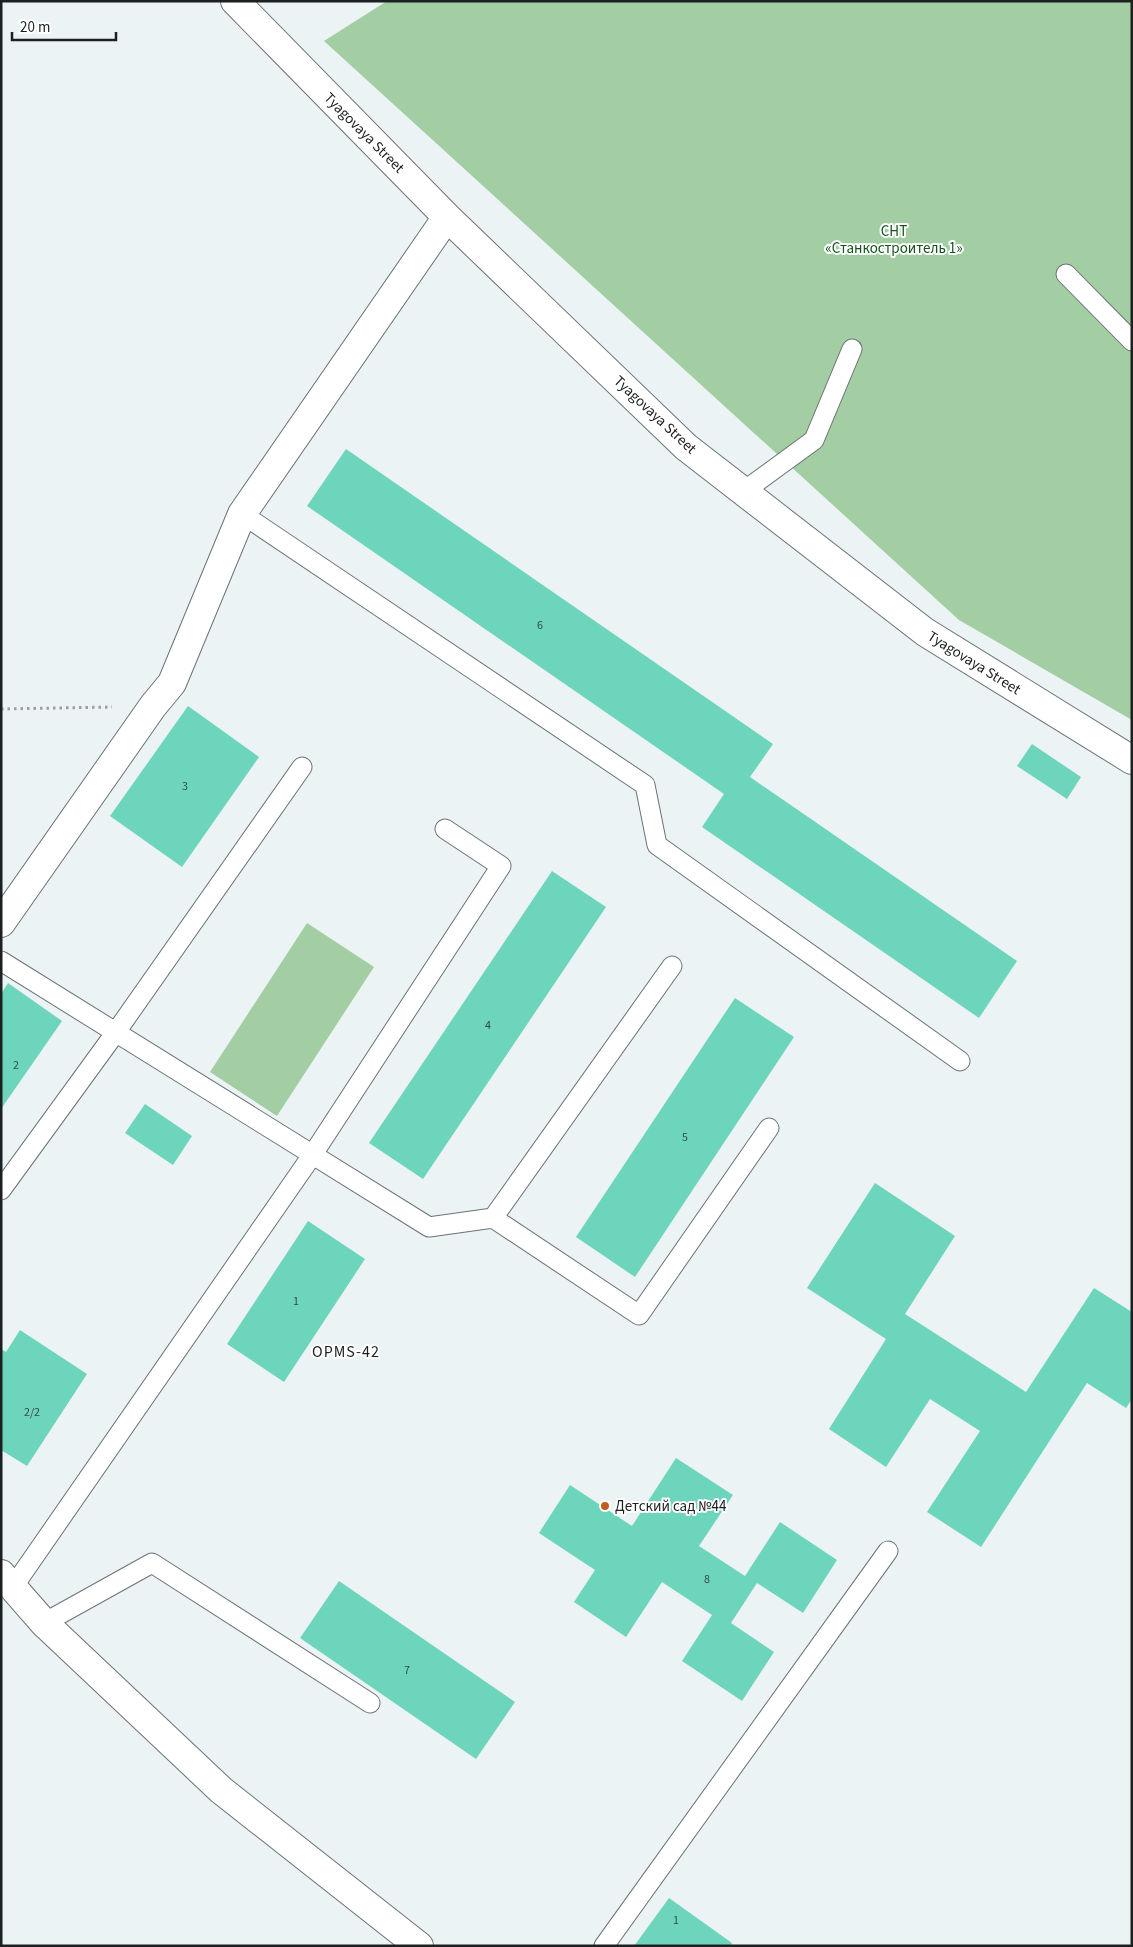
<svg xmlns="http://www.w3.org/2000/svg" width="1133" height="1947" font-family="'Source Sans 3',sans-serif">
<rect width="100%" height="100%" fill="#ebf3f4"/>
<!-- green -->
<path fill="#a3cea3" d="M387 1H1132V720L959 620 324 41Z
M307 923 374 967 277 1116 210 1072Z"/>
<!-- building -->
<path fill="#6ed5bd" d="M346 449 773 744 750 777 1017 961 979 1018 702 827 724 794 307 506Z
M188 706 259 757 182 867 110 816Z
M1032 744 1081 777 1067 799 1017 766Z
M552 871 606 907 423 1179 369 1143Z
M8 983 62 1021 1 1109V994Z
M735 998 794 1037 635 1277 576 1237Z
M145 1104 192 1136 173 1165 125 1133Z
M875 1183 955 1236 905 1314 1026 1392 1094 1288 1132 1312V1399L1126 1408 1087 1383 981 1547 927 1512 980 1431 930 1399 886 1467 829 1429 886 1339 807 1288Z
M308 1221 365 1259 284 1382 227 1344Z
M20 1330 87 1374 27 1466 1 1450V1349L6 1352Z
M676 1458 733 1495 699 1546 745 1576 780 1522 837 1560 803 1613 757 1583 731 1623 774 1652 742 1701 682 1661 712 1615 662 1582 626 1637 574 1602 595 1570 539 1533 570 1485 632 1526Z
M339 1581 515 1702 476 1759 300 1638Z
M669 1898 732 1943 730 1946H634Z"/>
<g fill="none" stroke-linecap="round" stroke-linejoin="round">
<!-- service casing -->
<g stroke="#6c7374" stroke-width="21">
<path id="service" d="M1066 274 1132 341
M744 491 814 440 852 349
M242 514 645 785 657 845 960 1061
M1 961 429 1227 493 1218 672 966
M1 1190 116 1032 302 767
M493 1218 639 1315 769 1128
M13 1587 313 1154 501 866 445 829
M44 1623 152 1563 370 1703
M604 1946 888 1551"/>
</g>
<!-- minor casing -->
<g stroke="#6c7374" stroke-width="30">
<path id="minor" d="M235 1 447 217 686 447 925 632 1132 760
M1 923 153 706 172 683 242 514 447 217
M1 1574 44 1623 221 1790 419 1946"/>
</g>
<!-- path -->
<path stroke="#9aa0a0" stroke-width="3" stroke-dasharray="2.5 4" stroke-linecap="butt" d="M1 709 112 707"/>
<!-- service -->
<use href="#service" stroke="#fff" stroke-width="19"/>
<!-- minor -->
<use href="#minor" stroke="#fff" stroke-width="28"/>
</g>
<!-- markers -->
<circle fill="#c05e1f" stroke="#fff" stroke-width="2" cx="605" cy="1506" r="5"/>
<g text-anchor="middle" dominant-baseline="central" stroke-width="4" stroke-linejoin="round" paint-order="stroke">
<!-- number labels -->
<g font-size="12" fill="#314d47">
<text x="540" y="625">6</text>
<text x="185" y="786">3</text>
<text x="488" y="1025">4</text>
<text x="16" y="1065">2</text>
<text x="685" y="1137">5</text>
<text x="296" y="1301">1</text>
<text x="32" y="1412">2/2</text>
<text x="707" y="1579">8</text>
<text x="407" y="1670">7</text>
<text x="676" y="1920">1</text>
</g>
<!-- street labels -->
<g font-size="15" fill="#1d2020" stroke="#fff">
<text transform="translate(364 133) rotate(45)">Tyagovaya Street</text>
<text transform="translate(655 415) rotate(43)">Tyagovaya Street</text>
<text transform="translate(974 663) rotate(32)">Tyagovaya Street</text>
</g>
<!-- park labels -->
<g font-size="15" fill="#14521b" stroke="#fff">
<text x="894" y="231">СНТ<tspan x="894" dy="17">«Станкостроитель 1»</tspan></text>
</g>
<!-- poi labels -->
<g font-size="15" fill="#1d2020" stroke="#fff" text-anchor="start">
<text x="615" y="1506">Детский сад №44</text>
</g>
<!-- neighbourhood labels -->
<g font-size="16" letter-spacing="1" fill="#1d2020" stroke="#fff">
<text x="346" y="1352">OPMS-42</text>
</g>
</g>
<!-- border -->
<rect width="1133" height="1947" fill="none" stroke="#1d2020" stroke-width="5"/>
<!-- scale -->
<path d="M12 32v8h104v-8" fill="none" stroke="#1d2020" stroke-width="2.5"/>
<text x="20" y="32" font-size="15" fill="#1d2020" stroke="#ffffff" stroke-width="4" paint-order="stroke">20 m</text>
</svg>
